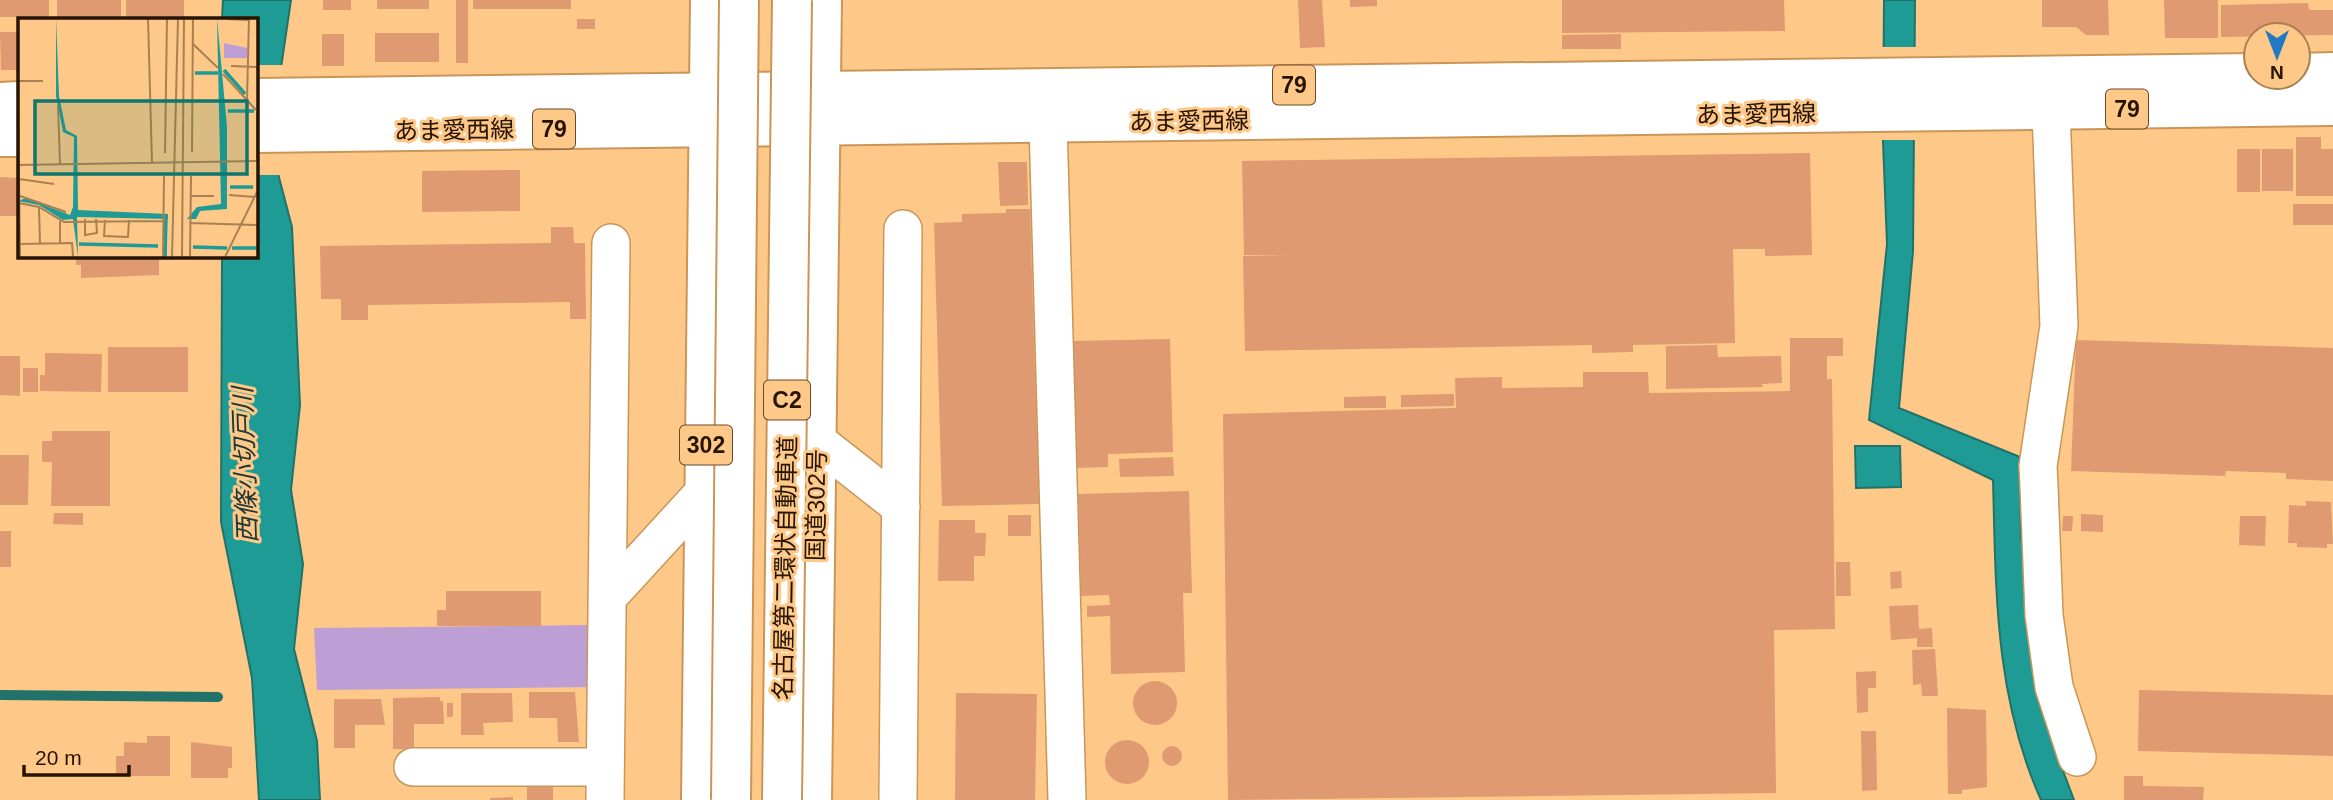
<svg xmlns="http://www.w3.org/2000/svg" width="2333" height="800" font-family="Arial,'Noto Sans JP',sans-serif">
<rect width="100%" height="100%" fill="#fec888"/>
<!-- green -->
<path fill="#be9fd5" d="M592 625 593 687 317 690 314 628Z"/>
<!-- water -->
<path fill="#1f9b96" stroke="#217269" stroke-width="2" d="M223 0H291L278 88 276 166 292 227 300 405 291 490 303 564 294 649 317 741 320 800H259L252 678 221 522 222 256H256V19H222Z
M1884 0H1915L1913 251 1899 408 2020 457 2021 537 2057 755 2074 800H2041C1994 695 1996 588 1993 480L1869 420 1887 244 1883 141Z
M1855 446H1900L1901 487 1856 488Z"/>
<!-- pier -->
<path fill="#fec888" d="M1880 47H1918V140H1880Z
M256 65H285L281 88 279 165 282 175H256Z"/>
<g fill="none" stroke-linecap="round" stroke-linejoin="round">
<!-- stream -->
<path stroke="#217269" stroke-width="10" d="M0 695 218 697"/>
</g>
<!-- building -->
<path fill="#e09a71" d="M0 0H49V17H0Z
M57 0H121V19H57Z
M126 0H184V19H126Z
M323 0H351V10H323Z
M377 0H429V9H377Z
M456 0H468V63H456Z
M473 0H571V9H473Z
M1298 0H1322L1325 47 1300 48Z
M1350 0H1377V6L1350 7Z
M1562 0H1784L1785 31 1562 33Z
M2042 0H2108L2109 35H2086L2076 27H2042Z
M2164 0H2218V38H2165Z
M2308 3 2309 10H2333V35L2221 37V5Z
M577 19H595V29H577Z
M0 32H19V70H1Z
M375 33H439V62H375Z
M322 34H344V66H322Z
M1621 34V49H1562V35Z
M2296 137H2321V149H2333V196H2296Z
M2237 149H2260V192H2237Z
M2262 149H2293V191H2262Z
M1810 153 1812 255 1765 256V249H1733L1735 343 1633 345V352L1592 353V345L1245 351 1243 256H1287L1244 255 1242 161Z
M998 162H1027L1028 205 1000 206Z
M520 170V211L422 212V171Z
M0 177 19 178V216H0Z
M2293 204H2333V225H2293Z
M1006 209H1030L1039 504 942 506 934 223 962 222V214L1006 213Z
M551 227H573L574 243H585L586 319H570V302L368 305V320H341V299H321L320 246 551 243Z
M76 256H159V275L81 278V265H76Z
M1790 338H1843V356H1827V379H1832L1835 629 1774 630 1776 793 1228 800 1223 414 1456 408 1455 378 1502 377V388L1583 387V372H1648L1649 393 1790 391Z
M1170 339 1173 452 1108 454V467L1076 468 1072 341Z
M2076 340 2333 348V481L2286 479V473L2226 471 2225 476 2071 471Z
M1717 345 1718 357 1781 356 1782 383 1762 384 1763 387 1666 389V346Z
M108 347H188V392H108Z
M45 353 102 354 101 392 40 391V375H45Z
M0 356H20V396L0 395Z
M23 368H38V392H23Z
M1454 394V406L1401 407V395Z
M1386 396V408H1344V397Z
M52 431H110V506H51L52 462H42V441H52Z
M0 455H29L28 505H0Z
M1173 457 1174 476 1120 477 1119 459Z
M1189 491 1192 593H1183L1185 672 1111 674 1110 616 1087 617V606L1110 605 1109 595 1081 596 1078 494Z
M2306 501 2331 502 2333 544H2327V548L2297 547V543H2288L2289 505 2306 506Z
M54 513H83V525L53 524Z
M2081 514 2103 515V532L2081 531Z
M1008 515H1031V536H1008Z
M2063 516H2073L2072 531H2062Z
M2240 516H2266L2265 546 2239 545Z
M939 520H975V533H986L985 556H974V581H938Z
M0 531H11V567H0Z
M1836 562H1850L1851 596H1836Z
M1901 571 1902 588 1891 589 1890 572Z
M446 591H541V626H437V610H446Z
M1918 605 1919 629 1932 628 1933 647H1917V638L1891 640 1889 606Z
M1935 649 1938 696H1922L1921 684 1913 685 1912 650Z
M1876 671V688H1868V712L1857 713 1856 672Z
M1133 703a22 22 0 1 1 44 0a22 22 0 1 1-44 0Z
M2139 690 2333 695V756L2138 751Z
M529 692H575L579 742H558L557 718H529Z
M461 693H512L513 722 483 723 484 735H461Z
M956 693 1037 694 1035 800H955Z
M440 697V701H443L444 724H414V749H393V698Z
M334 699H381L385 725H355V748H334Z
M447 703H453V717H447Z
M1947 708 1986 710 1987 787 1962 790V794H1948Z
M1861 731H1876L1877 790 1862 791Z
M147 736H170V776H116V756H124V742L147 743Z
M1105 762a22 22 0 1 1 44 0a22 22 0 1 1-44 0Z
M191 742 232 747V768H228V778H191Z
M1162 756a10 10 0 1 1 20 0a10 10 0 1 1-20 0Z
M2124 776H2143V786L2204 787 2203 800H2124Z
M527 783H553V800H527Z
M513 797V800H490V798Z"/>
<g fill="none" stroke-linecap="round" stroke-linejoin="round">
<!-- minor casing -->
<g stroke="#ca9657" stroke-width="40">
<path id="minor" d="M2051 110 2059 326 2038 466 2039 486 2044 615 2054 687 2077 757
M1048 123 1067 800
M817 441 901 507
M607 598 706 490
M413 767H605
M605 800 611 243
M898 800 903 229"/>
</g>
<!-- major casing -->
<g stroke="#ca9657" stroke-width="42">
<path id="major" d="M2298 73 2333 72
M256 98 2256 73
M0 102 19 101
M256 133 2333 106
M0 137H19"/>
</g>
<!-- highway casing -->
<g stroke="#ca9657" stroke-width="42">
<path id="highway" d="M701 800 710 0
M812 800 822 0"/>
</g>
<!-- minor -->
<use href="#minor" stroke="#fff" stroke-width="37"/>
<!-- major -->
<use href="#major" stroke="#fff" stroke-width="38"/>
<!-- highway -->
<use href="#highway" stroke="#fff" stroke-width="38"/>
<!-- highway-bridge casing -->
<g stroke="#ca9657" stroke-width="42" stroke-linecap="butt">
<path id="highway-bridge" d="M731 800 739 0
M782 800 792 0"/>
</g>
<!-- highway-bridge -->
<use href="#highway-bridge" stroke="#fff" stroke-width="38"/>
</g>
<g text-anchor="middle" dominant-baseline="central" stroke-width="6" stroke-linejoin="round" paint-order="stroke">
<!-- shield labels -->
<g fill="#fec888" stroke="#684a29" stroke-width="2">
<rect x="1273" y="65.5" width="42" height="39" rx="5"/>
<rect x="2106" y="89.5" width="42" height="39" rx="5"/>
<rect x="533" y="109.5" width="42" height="39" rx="5"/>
<rect x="764" y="380.5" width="46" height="39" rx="5"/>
<rect x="680" y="425.5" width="52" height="39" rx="5"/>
</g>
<g font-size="23" font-weight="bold" fill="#271400">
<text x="1294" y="85">79</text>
<text x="2127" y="109">79</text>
<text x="554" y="129">79</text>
<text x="787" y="400">C2</text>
<text x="706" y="445">302</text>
</g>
<!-- street labels -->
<g font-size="24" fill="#271400" stroke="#fec888">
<text transform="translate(1756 114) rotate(-1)">あま愛西線</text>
<text transform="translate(1189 121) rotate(-1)">あま愛西線</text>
<text transform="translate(454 130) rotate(-1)">あま愛西線</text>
<text transform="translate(816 505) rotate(-89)">国道302号</text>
<text transform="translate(785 568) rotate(-89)">名古屋第二環状自動車道</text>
</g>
<!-- water labels -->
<g font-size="26" font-style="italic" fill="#203938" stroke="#fec888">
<text transform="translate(245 465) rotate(-92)">西條小切戸川</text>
</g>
</g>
<!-- overview -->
<g transform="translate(18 18)">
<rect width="240" height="240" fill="#fec888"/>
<path d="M206 25 229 30V40H206Z" fill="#be9fd5"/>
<path d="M38 0 41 78 48 112 59 118 60 192 150 196V201L59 199 60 239 55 201 45 202 21 187 0 183 8 180 52 197 55 189 56 119 45 114 38 78ZM199 0 209 109V191L182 193 178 201H169L179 189 203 186Z" fill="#1f9b96"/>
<path fill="none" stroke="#1f9b96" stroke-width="3.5" d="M206 52 227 76M177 55H200M210 93H236M212 169H235M61 226 140 228M175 229 209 230M214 230H240M147 239 148 198"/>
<path fill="none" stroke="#a88052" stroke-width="2" d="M130 0 134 145M209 1 231 2M175 26 200 50M213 48 240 49M205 56 238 92M0 63H25M0 77 2 239M229 82 231 0M40 87 42 146M239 93V143M174 134 175 0M147 135 149 0M0 147 240 143M1 161 36 166M211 177 237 179M2 178 48 194M173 178H196M1 185 21 189 46 204 146 203M21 189 22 225M67 201V217L79 215 78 201M87 202 86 218 110 219 111 202M42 203V225M172 205 240 207M1 226 54 225 55 239M145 239 146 158M154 239 160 0M164 239 166 0M172 239 173 158M207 239 240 172"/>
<path fill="#0f766e" fill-opacity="0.15" stroke="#0f766e" stroke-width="3.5" d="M17 83H229V156H17Z"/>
<rect width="240" height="240" fill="none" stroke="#271400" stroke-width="3.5"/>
</g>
<!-- north arrow -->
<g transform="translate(2277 56) rotate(180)"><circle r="33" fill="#fec888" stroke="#a88052" stroke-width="2"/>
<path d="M0-5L12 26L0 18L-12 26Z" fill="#2178c5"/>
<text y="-10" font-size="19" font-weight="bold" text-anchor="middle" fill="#271400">N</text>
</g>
<!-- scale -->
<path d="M24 765v10h105v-10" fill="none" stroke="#271400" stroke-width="3.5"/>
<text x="35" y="765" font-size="21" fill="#271400" stroke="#fec888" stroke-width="5" paint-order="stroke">20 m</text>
</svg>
